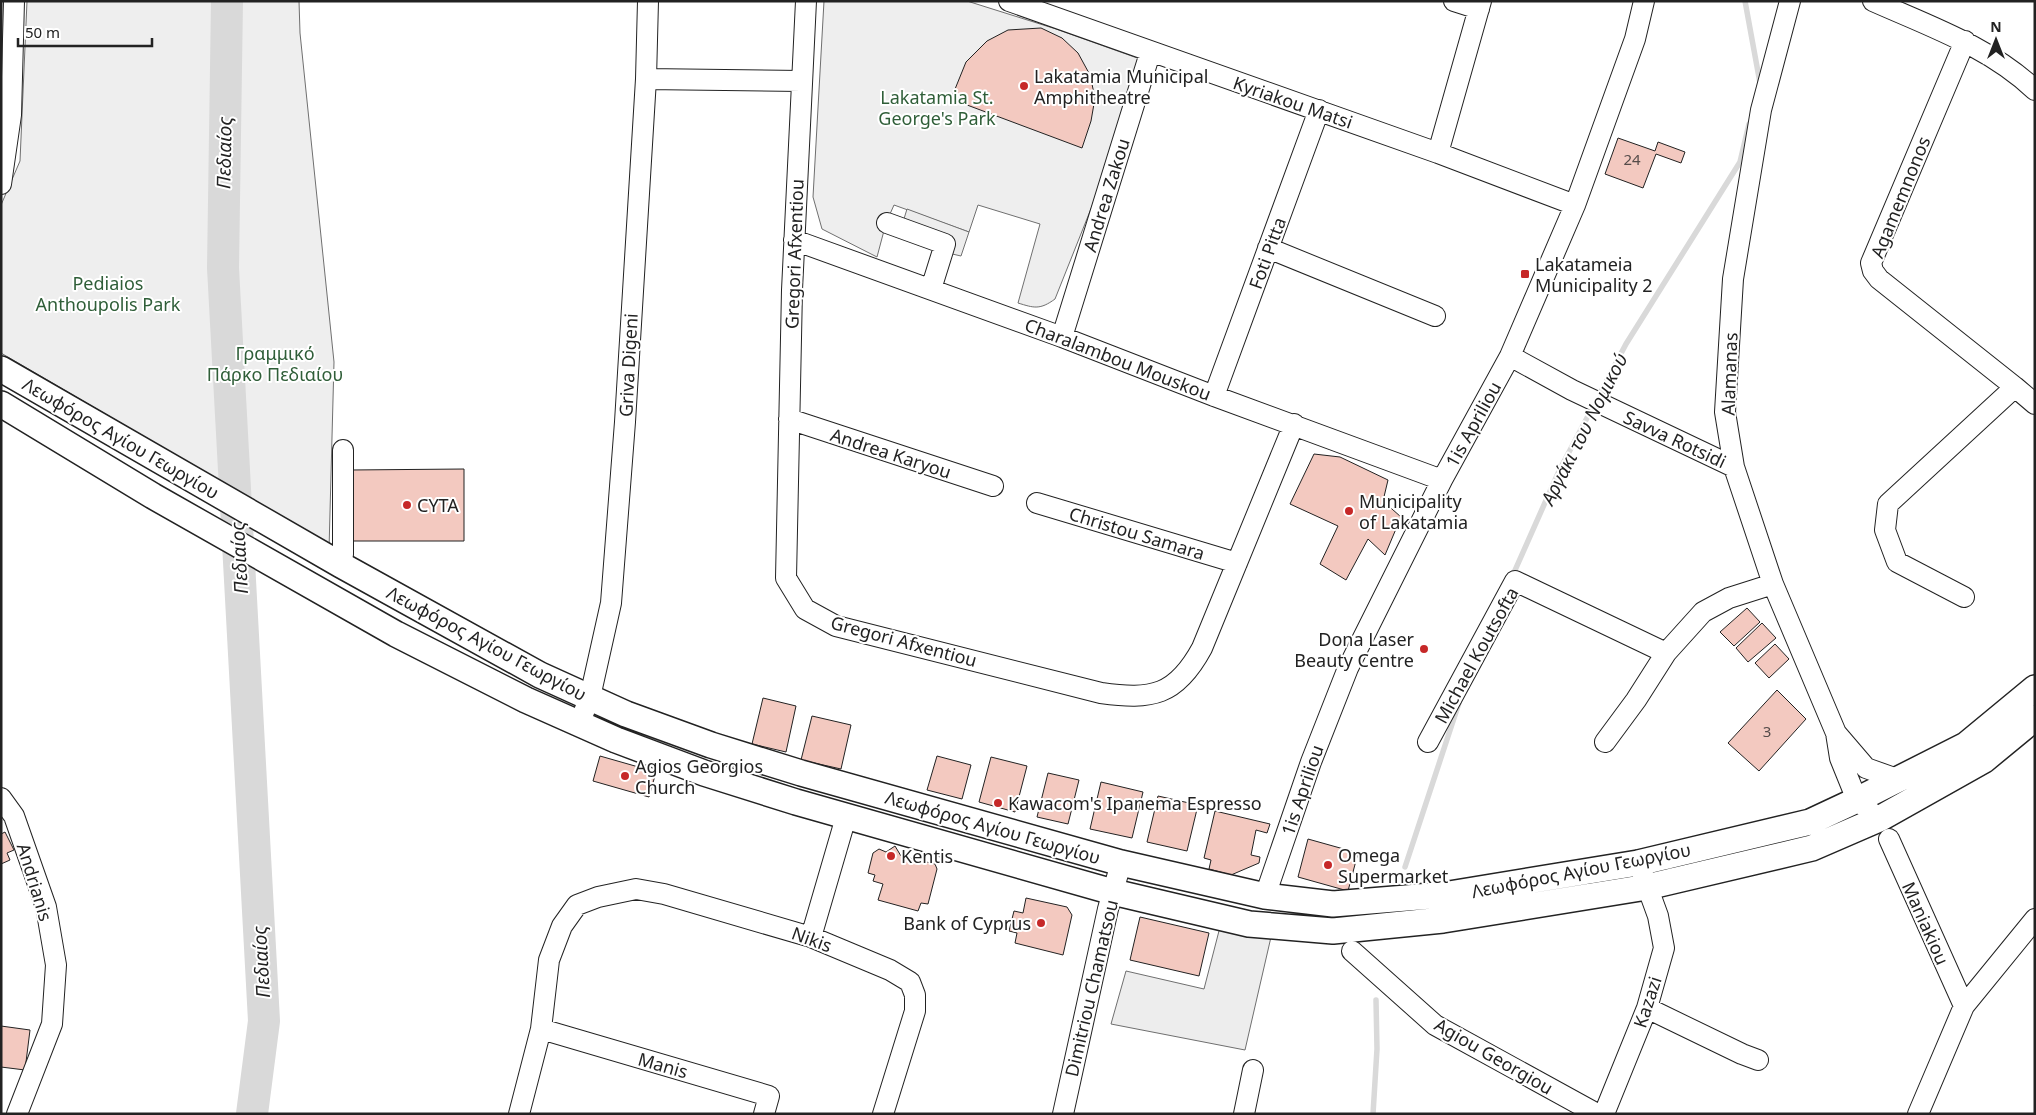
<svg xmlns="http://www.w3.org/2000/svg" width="2036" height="1115" font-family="'Noto Sans',sans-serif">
<rect width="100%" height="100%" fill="#fff"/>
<!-- green -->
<path fill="#eee" stroke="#6f6f6f" d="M27 1H299L300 33 334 362 329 550 227 485 1 353V205L20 161Z
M824 1H967L1056 29 1140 59 1110 161 1055 299C1040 310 1034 308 1018 303L1040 224 978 205 969 232 894 205 886 223 877 257 822 229 813 197Z"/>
<!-- parking -->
<path fill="#ededed" stroke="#6f6f6f" d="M907 209 969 232 961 256 948 253 903 222Z
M1220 927 1271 937 1245 1050 1111 1024 1126 971 1204 989Z"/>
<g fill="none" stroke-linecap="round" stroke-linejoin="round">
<!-- stream -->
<path stroke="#d9d9d9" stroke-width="5.5" d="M1745 1 1760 83
M1512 577 1559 471 1626 344 1740 162 1749 124
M1405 867 1459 703
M1373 1114 1377 1049 1376 1000"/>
<!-- river -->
<path stroke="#d9d9d9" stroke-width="32" d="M227 1 223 268 264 1021 252 1114"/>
</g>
<!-- building -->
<path fill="#f3c9c0" stroke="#222" d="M1041 28 1062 38 1078 53 1090 75 1095 98 1091 121 1082 148 951 99 966 62 987 41 1008 30Z
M1618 138 1655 151 1658 142 1685 152 1681 163 1656 154 1643 188 1605 174Z
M1314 454 1340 457 1388 480 1383 501 1401 517 1385 555 1368 539 1346 580 1320 564 1338 526 1290 504Z
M464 469V541H351L350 470Z
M1747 608 1760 622 1734 646 1720 632Z
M1762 623 1776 638 1748 662 1736 648Z
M1775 644 1789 659 1769 678 1755 663Z
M1777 690 1806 719 1759 771 1728 743Z
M763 698 796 706 786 752 752 744Z
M812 716 851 725 841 769 801 760Z
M600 756 656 772 649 797 593 781Z
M937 756 971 765 962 799 927 790Z
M991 757 1027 766 1015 812 979 802Z
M1048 773 1079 780 1068 824 1037 817Z
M1101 782 1143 792 1132 838 1090 829Z
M1158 796 1198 805 1187 851 1147 842Z
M1215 811 1270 824 1267 833 1256 830 1251 855 1260 857 1259 863 1231 875 1209 869 1211 860 1204 858Z
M5 832 14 850 7 853 10 860 1 864V834Z
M1308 839 1358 853 1348 891 1298 877Z
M895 846 901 856 935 864 937 869 928 904 921 903 918 911 878 900 883 884 873 881 875 875 868 873 873 853 879 849 886 852Z
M1026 898 1067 907 1072 915 1063 955 1015 943 1017 933 1009 931 1014 911 1023 913Z
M1140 917 1209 933 1199 976 1130 960Z
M1 1026 30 1030 25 1070 1 1067Z"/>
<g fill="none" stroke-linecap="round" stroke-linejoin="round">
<!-- minor casing -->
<g stroke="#222" stroke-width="22">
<path id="minor" d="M806 1 792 290 786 578 805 609 836 626 1101 693C1152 700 1176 696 1202 648L1294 424
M1009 1 1438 153 1575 205
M1454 1 1479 9
M1790 1 1761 110 1733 279 1725 412 1734 467 1773 584 1836 733 1840 758 1857 800 1879 819
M1873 1C1929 26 1990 47 2035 90
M1965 41 1871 263 1873 271 1879 279 2015 387 2035 404
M646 79 801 81
M1438 153 1481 1
M1 184 11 115 14 1
M887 223 945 244 931 289
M794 240 1062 337 1214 396 1442 480
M1268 248 1435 316
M1062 337 1150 53
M1510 356 1572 390 1734 467
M1214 396 1319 110
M789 419 993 486
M1037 503 1237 563
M341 565 343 554V450
M1964 597 1897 562 1885 530 1888 504 2015 387
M579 724 590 697 611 603 625 422 646 79 648 1
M1836 733 1866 768 1897 779
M1428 742 1515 581 1666 653
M1605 742 1636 700 1666 653 1703 612 1729 598 1773 584
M1 798 14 816 46 907 56 965 52 1024 17 1114
M1889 839 1964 1006
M1265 896 1311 762 1348 668 1442 480 1510 356 1575 205 1635 39 1644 1
M811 937 846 817
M1352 951 1435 1025 1597 1114
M1647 1008 1742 1054 1758 1060
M541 1029 769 1096 764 1114
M519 1114 541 1029 549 960 562 926 577 905 598 897 636 889 664 894 811 937 890 970 910 982 915 995V1011L883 1114
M1063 1114 1108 909 1121 863
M1244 1114 1253 1070
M1604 1114 1647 1008 1664 948 1658 916 1642 872
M1918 1114 1964 1006 2035 919"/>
</g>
<!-- major casing -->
<g stroke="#222" stroke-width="28">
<path id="major" d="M1 369 341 565 540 675 626 714 711 745 801 773 1121 863 1265 896 1333 904 1443 895 1638 863 1810 822 1857 800 1966 745 2035 688
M1 404 153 496 396 634 526 700 616 740 704 773 796 802 1113 892 1249 924 1333 931 1443 920 1647 887 1812 848 1879 819 1984 760 2035 718"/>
</g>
<!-- minor -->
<use href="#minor" stroke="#fff" stroke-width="20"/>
<!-- major -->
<use href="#major" stroke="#fff" stroke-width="25"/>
</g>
<!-- markers -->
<g fill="#c62828" stroke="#fff" stroke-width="2">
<circle cx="1024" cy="86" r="5"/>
<rect x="1520" y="269" width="10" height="10" rx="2.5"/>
<circle cx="407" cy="505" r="5"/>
<circle cx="1349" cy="511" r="5"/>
<circle cx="1424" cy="649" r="5"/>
<circle cx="625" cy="776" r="5"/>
<circle cx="998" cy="803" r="5"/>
<circle cx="891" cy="856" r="5"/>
<circle cx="1328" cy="865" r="5"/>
<circle cx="1041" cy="923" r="5"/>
</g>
<g text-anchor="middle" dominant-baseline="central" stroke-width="4" stroke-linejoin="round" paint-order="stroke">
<!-- number labels -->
<g font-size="15" fill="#564c4a">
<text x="1632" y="159">24</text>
<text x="1767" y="731">3</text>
</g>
<!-- poi labels -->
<g font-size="18" fill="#222" stroke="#fff" text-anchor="start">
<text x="1034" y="76">Lakatamia Municipal<tspan x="1034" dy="21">Amphitheatre</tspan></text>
<text x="1535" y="264">Lakatameia<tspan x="1535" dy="21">Municipality 2</tspan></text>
<text x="1359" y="501">Municipality<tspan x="1359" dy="21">of Lakatamia</tspan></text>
<text x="417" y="505">CYTA</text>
<text x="1414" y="639" text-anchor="end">Dona Laser<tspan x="1414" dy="21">Beauty Centre</tspan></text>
<text x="635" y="766">Agios Georgios<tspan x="635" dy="21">Church</tspan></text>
<text x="1008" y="803">Kawacom's Ipanema Espresso</text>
<text x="1338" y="855">Omega<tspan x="1338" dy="21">Supermarket</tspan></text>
<text x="901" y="856">Kentis</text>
<text x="1031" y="923" text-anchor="end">Bank of Cyprus</text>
</g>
<!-- park labels -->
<g font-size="18" fill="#2f5e38" stroke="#fff">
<text x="937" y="97">Lakatamia St.<tspan x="937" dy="21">George's Park</tspan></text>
<text x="108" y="283">Pediaios<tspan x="108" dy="21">Anthoupolis Park</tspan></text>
<text x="275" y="353">Γραμμικό<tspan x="275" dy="21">Πάρκο Πεδιαίου</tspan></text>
</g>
<!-- street labels -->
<g font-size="18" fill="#222" stroke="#fff">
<text transform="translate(1293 102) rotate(19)">Kyriakou Matsi</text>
<text transform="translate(1106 195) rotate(-73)">Andrea Zakou</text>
<text transform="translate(1900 197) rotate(-68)">Agamemnonos</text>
<text transform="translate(1267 253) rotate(-70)">Foti Pitta</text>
<text transform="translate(794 254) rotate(-88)">Gregori Afxentiou</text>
<text transform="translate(1118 359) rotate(21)">Charalambou Mouskou</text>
<text transform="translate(628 365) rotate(-87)">Griva Digeni</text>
<text transform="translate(1729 374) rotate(-88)">Alamanas</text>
<text transform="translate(1473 424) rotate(-61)">1is Apriliou</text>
<text transform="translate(121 438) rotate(30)">Λεωφόρος Αγίου Γεωργίου</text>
<text transform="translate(1675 439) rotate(25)">Savva Rotsidi</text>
<text transform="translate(891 453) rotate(18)">Andrea Karyou</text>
<text transform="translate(1137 533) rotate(17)">Christou Samara</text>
<text transform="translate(904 641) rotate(15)">Gregori Afxentiou</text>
<text transform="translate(487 643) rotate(28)">Λεωφόρος Αγίου Γεωργίου</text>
<text transform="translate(1476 655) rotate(-61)">Michael Koutsofta</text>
<text transform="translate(1302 790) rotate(-71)">1is Apriliou</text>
<text transform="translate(993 827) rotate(16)">Λεωφόρος Αγίου Γεωργίου</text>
<text transform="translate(1581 870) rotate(-11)">Λεωφόρος Αγίου Γεωργίου</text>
<text transform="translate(35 882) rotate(73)">Andrianis</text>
<text transform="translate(1926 923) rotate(66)">Maniakiou</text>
<text transform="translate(812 939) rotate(20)">Nikis</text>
<text transform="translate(1091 988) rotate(-77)">Dimitriou Chamatsou</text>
<text transform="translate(1647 1002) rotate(-72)">Kazazi</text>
<text transform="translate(1494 1056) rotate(30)">Agiou Georgiou</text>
<text transform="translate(663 1065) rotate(16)">Manis</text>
</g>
<!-- water labels -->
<g font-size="19" font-style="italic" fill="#222" stroke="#fff">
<text transform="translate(224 153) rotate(-89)">Πεδιαίος</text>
<text transform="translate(1584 429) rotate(-63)">Αργάκι του Νομικού</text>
<text transform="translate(239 558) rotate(-93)">Πεδιαίος</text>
<text transform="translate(261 962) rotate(-93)">Πεδιαίος</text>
</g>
</g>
<!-- border -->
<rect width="2036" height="1115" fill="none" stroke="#222222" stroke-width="5"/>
<!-- north arrow -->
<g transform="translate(1996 40)" stroke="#ffffff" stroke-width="4" paint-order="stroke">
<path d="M0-4L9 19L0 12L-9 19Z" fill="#222222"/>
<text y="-8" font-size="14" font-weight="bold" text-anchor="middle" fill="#222222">N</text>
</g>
<!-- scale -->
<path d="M18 38v8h134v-8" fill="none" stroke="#222222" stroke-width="2.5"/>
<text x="25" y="38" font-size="15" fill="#222222" stroke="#ffffff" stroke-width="4" paint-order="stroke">50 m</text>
</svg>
